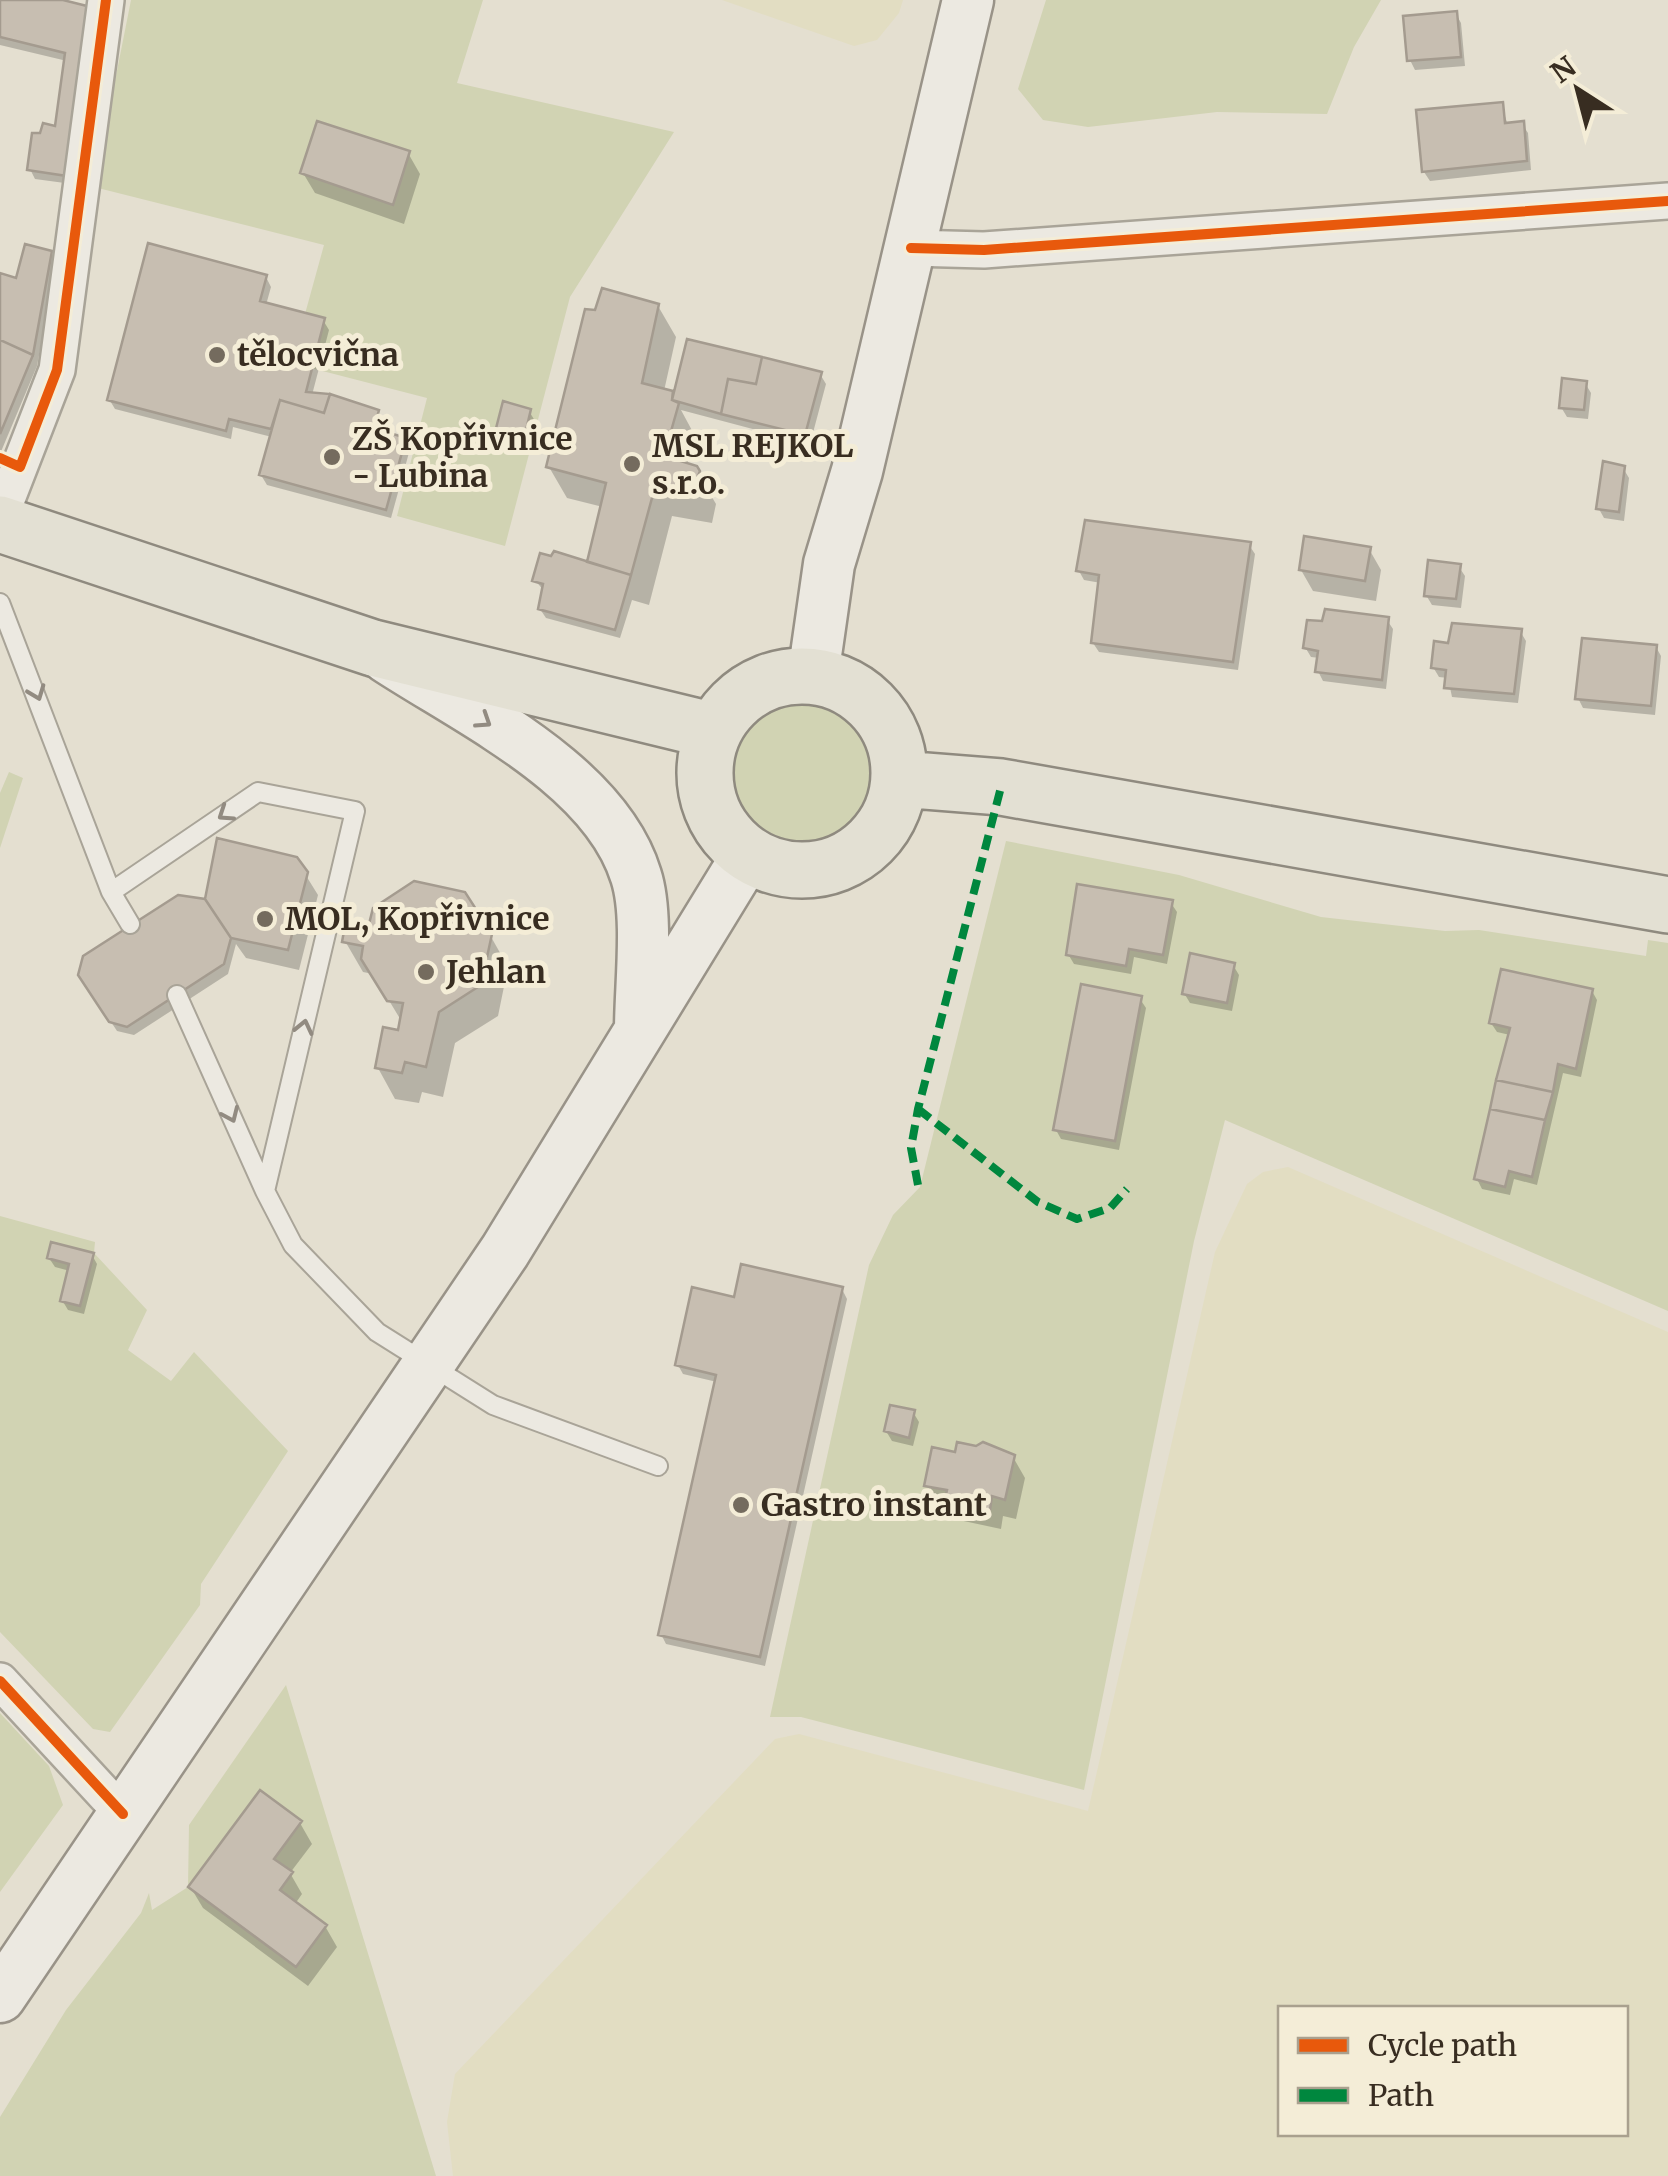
<svg xmlns="http://www.w3.org/2000/svg" width="1668" height="2176" font-family="Merriweather,serif">
<rect width="100%" height="100%" fill="#e4dfd0"/>
<!-- farmland -->
<path fill="#e2ddc2" fill-rule="evenodd" d="M722 0H903L899 13 877 40 854 46Z
M1288 1167 1668 1332V2176H453L447 2122 455 2074 775 1739 799 1734 1088 1811 1215 1252 1247 1184 1263 1172ZM1626 2008V2134H1280V2008Z"/>
<!-- green -->
<path fill="#d1d3b3" d="M131 0H483L457 83 674 132 570 297 505 546 397 516 427 398 307 367 305 314 324 245 94 187Z
M1046 0H1381L1354 47 1327 114 1217 112 1088 127 1043 120 1018 89Z
M734 773a68 68 0 1 1 136 0a68 68 0 1 1-136 0Z
M9 772 23 778 0 848V793Z
M1006 841 1179 875 1321 917 1445 931 1479 930 1646 956 1648 940 1668 943V1311L1225 1120 1194 1241 1084 1790 801 1717H770L869 1265 893 1215 920 1187Z
M0 1216 95 1242 94 1253 147 1310 128 1350 171 1381 194 1352 288 1451 201 1584 200 1605 110 1732 93 1729 0 1632Z
M286 1685 436 2176H0V2117L66 2010 141 1913 149 1893 152 1910 188 1887 189 1825Z
M0 1713 49 1766 63 1805 0 1892Z"/>
<!-- shadow -->
<path fill="#0003" d="M0 0H53L89 10 72 184 35 179 30 169 58 129 67 61 0 45Z
M1456 14 1461 23 1465 66 1415 70 1410 60Z
M1501 105 1508 125 1522 124 1528 133 1531 170 1430 181 1424 172Z
M408 153 420 174 404 224 315 193 303 173Z
M50 253 56 262 37 366 0 454V275L18 281Z
M266 277 271 287 266 305 323 320 329 330 312 395 377 413 383 422 380 433 404 440 410 449 391 518 267 485 261 475 272 437 233 427 231 439 115 409 109 399Z
M658 306 676 337 664 391 674 399 820 374 826 384 810 444 681 410 695 436 687 465 695 468 716 504 712 523 672 516 649 605 632 600 620 638 546 618 540 609 544 591 535 580 589 564 603 507 567 498 549 467Z
M1585 383 1591 393 1588 419 1567 417 1561 407Z
M529 411 535 421 527 451 502 445 497 435Z
M1623 468 1629 478 1624 521 1604 518 1599 509Z
M1249 545 1255 554 1238 670 1099 652 1093 643 1101 583 1084 580 1079 571Z
M1369 549 1381 570 1376 601 1313 591 1301 570Z
M1459 567 1465 576 1461 608 1432 605 1426 595Z
M1387 620 1393 629 1386 689 1323 681 1318 671 1320 658 1311 657 1305 647Z
M1520 631 1526 641 1518 703 1452 697 1448 678 1439 677 1433 667 1450 645Z
M1656 647 1661 656 1655 715 1583 708 1578 698Z
M305 874 318 895 299 970 246 958 236 944 228 974 134 1035 117 1031 87 985 207 902Z
M1171 903 1177 912 1167 964 1134 957 1131 974 1074 964 1068 954Z
M490 935 508 967 498 1016 455 1043 443 1097 422 1092 419 1103 395 1099 378 1068 402 1022 373 974 363 972 345 941Z
M1233 965 1239 975 1232 1011 1190 1003 1184 993Z
M1592 991 1597 1000 1581 1077 1563 1073 1537 1185 1514 1179 1510 1195 1482 1189 1477 1179 1510 1035 1497 1032 1491 1023Z
M1140 999 1146 1008 1119 1150 1061 1139 1056 1130Z
M92 1255 97 1264 84 1314 68 1310 62 1300 70 1271 55 1267 49 1258Z
M842 1289 847 1299 765 1666 666 1644 661 1634 717 1382 683 1374 678 1365 736 1300Z
M913 1412 919 1422 913 1446 892 1441 886 1431Z
M1013 1457 1025 1478 1016 1519 1003 1516 1001 1529 959 1520 953 1509 939 1506 927 1485Z
M300 1823 312 1844 290 1873 302 1894 295 1904 325 1926 337 1947 308 1986 203 1908 191 1888Z"/>
<!-- building -->
<path fill="#c7beb1" stroke="#a49b8f" stroke-width="2.5" d="M0 0H63L91 7 67 176 27 170 32 133H40L43 123 55 126 65 53 0 37Z
M1457 11 1461 57 1407 61 1403 16Z
M1503 102 1505 123 1524 121 1527 161 1422 172 1416 110Z
M317 121 410 151 393 205 300 173Z
M148 243 267 275 260 301 325 318 306 392 330 394 324 413 280 400 271 429 229 419 226 431 107 400Z
M25 244 52 251 33 355 0 340V273L16 278Z
M602 288 659 304 642 383 673 391 672 400 679 403 664 456 697 466 700 471 690 496 655 487 631 575 587 562 606 483 546 467 585 309 595 310Z
M687 339 762 357 756 384 728 379 721 414 672 400Z
M0 340 33 355 0 434Z
M762 357 822 372 805 435 721 414 728 379 756 384Z
M1562 378 1587 381 1584 410 1559 408Z
M330 394 379 410 374 428 406 438 386 510 259 475 280 400 324 413Z
M503 401 531 409 523 443 494 436Z
M1603 461 1625 466 1619 512 1596 509Z
M1085 520 1251 542 1233 662 1091 643 1099 575 1076 571Z
M1304 536 1371 547 1365 581 1299 570Z
M554 551 631 575 615 630 538 609 543 584 532 581 540 553 551 556Z
M1428 560 1461 564 1456 599 1424 596Z
M1325 609 1389 617 1382 680 1315 672 1318 651 1303 648 1307 620 1322 621Z
M1452 623 1522 629 1514 694 1444 688 1446 670 1431 668 1434 641 1448 643Z
M1582 638 1657 645 1651 706 1575 699Z
M217 838 297 857 308 872 288 950 231 938 205 899Z
M414 881 465 892 492 934 481 985 439 1012 426 1067 405 1062 402 1073 375 1068 383 1027 398 1030 403 1003 387 1001 361 959 363 946 342 942 346 920 369 924 373 908Z
M1077 884 1173 900 1163 955 1129 949 1126 966 1066 955Z
M178 895 205 899 231 938 224 964 127 1027 109 1022 78 975 83 956Z
M1190 953 1235 963 1227 1003 1182 994Z
M1501 969 1593 989 1576 1069 1558 1064 1553 1092 1496 1080 1510 1028 1489 1023Z
M1081 984 1142 996 1115 1141 1053 1130Z
M1496 1080 1553 1092 1545 1120 1490 1109Z
M1490 1109 1545 1120 1532 1177 1509 1171 1505 1187 1474 1179Z
M51 1242 94 1253 80 1306 60 1301 69 1264 47 1258Z
M741 1264 843 1287 760 1657 658 1635 716 1375 675 1365 692 1287 734 1297Z
M890 1405 915 1410 909 1438 884 1431Z
M957 1442 976 1446 983 1442 1015 1455 1005 1500 992 1496 990 1510 945 1499 947 1490 924 1486 932 1447 955 1452Z
M260 1790 302 1821 274 1859 293 1872 280 1890 327 1925 296 1967 188 1887Z"/>
<g fill="none" stroke-linecap="round" stroke-linejoin="round">
<!-- lane casing -->
<g stroke="#a9a498" stroke-width="22">
<path id="lane" d="M0 603 111 892
M130 924 111 892 258 792 355 811 265 1191 293 1245 377 1332 493 1405 658 1466
M177 995 265 1191"/>
</g>
<!-- street casing -->
<g stroke="#a9a498" stroke-width="40">
<path id="street" d="M911 248 984 250 1668 201
M0 517 57 370 106 0
M0 1681 123 1814"/>
</g>
<!-- secondary casing -->
<g stroke="#999388" stroke-width="55">
<path id="secondary" d="M386 657C470 712 605 775 636 876 649 916 640 986 640 1030
M813 676 829 564 857 471 968 0
M0 1997 505 1251 748 854"/>
</g>
<!-- primary casing -->
<g stroke="#8f8a7f" stroke-width="60">
<path id="primary" d="M0 524 373 648 714 731
M705 773a97 97 0 1 1 194 0a97 97 0 1 1-194 0Z
M900 779 1001 787 1668 905"/>
</g>
<!-- lane -->
<use href="#lane" stroke="#ece9e1" stroke-width="18"/>
<!-- street -->
<use href="#street" stroke="#ece9e1" stroke-width="35"/>
<!-- secondary -->
<use href="#secondary" stroke="#ece9e1" stroke-width="50"/>
<!-- primary -->
<use href="#primary" stroke="#e3e0d3" stroke-width="55"/>
<!-- quiet -->
<path stroke="#00873e" stroke-width="8" stroke-dasharray="15 8" stroke-linecap="butt" d="M918 1109 1038 1202 1077 1219 1110 1208 1127 1189
M918 1185 911 1148 918 1109 1001 787"/>
<!-- cycleway casing -->
<g stroke="#f4edd7" stroke-width="16">
<path id="cycleway" d="M911 248 984 250 1668 201
M0 458 20 467 57 370 106 0
M0 1681 123 1814"/>
</g>
<!-- cycleway -->
<use href="#cycleway" stroke="#e8590c" stroke-width="10"/>
</g>
<!-- one-way arrows -->
<defs><path id="oneway-chevron" d="M-2-3.5L2.5 0L-2 3.5" fill="none" stroke-width="1.6" stroke-linecap="round" stroke-linejoin="round" transform="scale(2.5)"/></defs>
<g stroke="#928b81">
<use href="#oneway-chevron" transform="translate(37 693) rotate(69)"/>
<use href="#oneway-chevron" transform="translate(484 721) rotate(33)"/>
<use href="#oneway-chevron" transform="translate(225 814) rotate(146)"/>
<use href="#oneway-chevron" transform="translate(304 1027) rotate(-77)"/>
<use href="#oneway-chevron" transform="translate(231 1115) rotate(66)"/>
</g>
<!-- markers -->
<g fill="#746b5e" stroke="#f4edd7" stroke-width="4">
<circle cx="217" cy="355" r="10"/>
<circle cx="332" cy="457" r="10"/>
<circle cx="632" cy="464" r="10"/>
<circle cx="265" cy="919" r="10"/>
<circle cx="426" cy="972" r="10"/>
<circle cx="741" cy="1505" r="10"/>
</g>
<g text-anchor="middle" dominant-baseline="central" stroke-width="10" stroke-linejoin="round" paint-order="stroke">
<!-- poi labels -->
<g font-size="32" font-weight="bold" fill="#382d21" stroke="#f4edd7" text-anchor="start">
<text x="237" y="355">tělocvična</text>
<text x="352" y="439">ZŠ Kopřivnice<tspan x="352" dy="37">- Lubina</tspan></text>
<text x="652" y="446">MSL REJKOL<tspan x="652" dy="37">s.r.o.</tspan></text>
<text x="285" y="919">MOL, Kopřivnice</text>
<text x="446" y="972">Jehlan</text>
<text x="761" y="1505">Gastro instant</text>
</g>
</g>
<!-- legend -->
<rect x="1278" y="2006" width="350" height="130" fill="#f4edd7" stroke="#a9a08e" stroke-width="2.5"/>
<rect x="1298" y="2038" width="50" height="15" fill="#e8590c" stroke="#a9a08e" stroke-width="2.5"/>
<text x="1368" y="2056" font-size="30" fill="#382d21">Cycle path</text>
<rect x="1298" y="2088" width="50" height="15" fill="#00873e" stroke="#a9a08e" stroke-width="2.5"/>
<text x="1368" y="2106" font-size="30" fill="#382d21">Path</text>
<!-- north arrow -->
<g transform="translate(1578 90) rotate(324)" stroke="#f4edd7" stroke-width="8" paint-order="stroke">
<path d="M0-8L18 38L0 25L-18 38Z" fill="#382d21"/>
<text y="-15" font-size="28" font-weight="bold" text-anchor="middle" fill="#382d21">N</text>
</g>
</svg>
